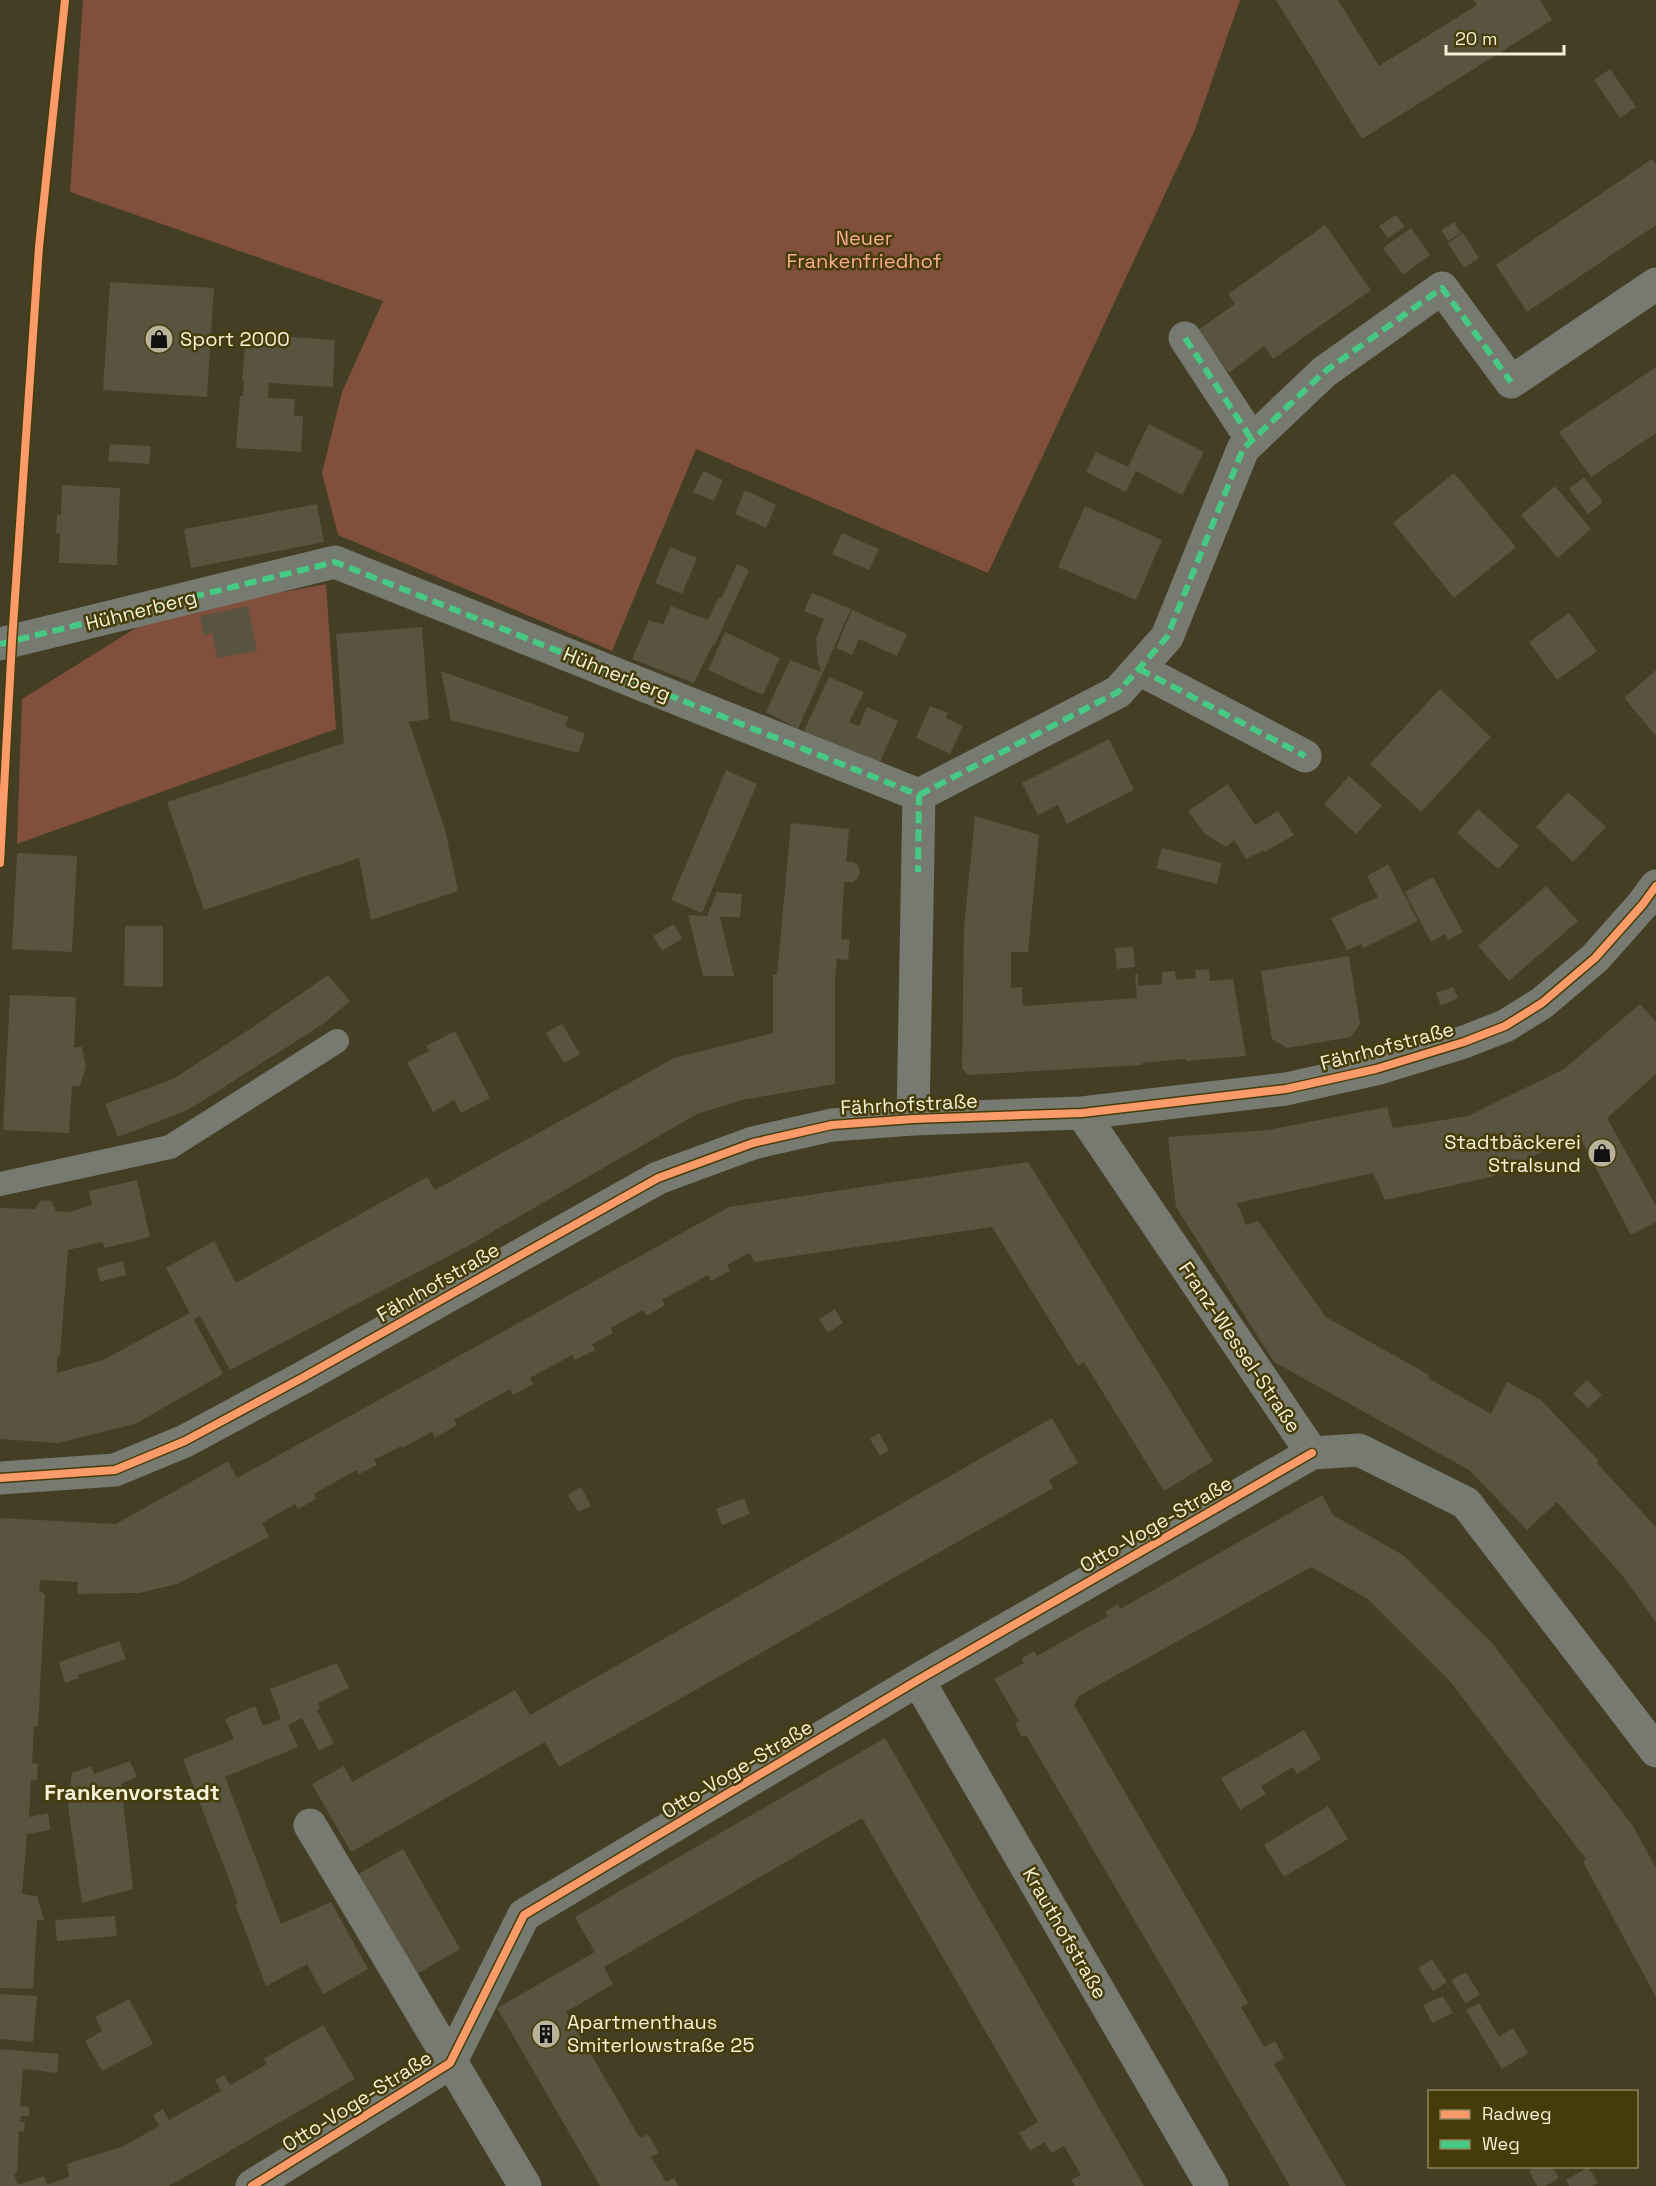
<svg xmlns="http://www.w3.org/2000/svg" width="1656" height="2186" font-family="'Space Grotesk',sans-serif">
<rect width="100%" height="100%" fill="#433e24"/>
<!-- green -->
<path fill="#80503c" d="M83 0H1240L1194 132 988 573 696 449 612 651 338 535 322 473 342 392 383 301 70 192Z
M326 584 336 729 17 844 22 699 155 616Z"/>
<!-- building -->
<path fill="#58543f" d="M1276 0H1338L1379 66 1477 5 1473 0H1540L1552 20 1362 139Z
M1610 69 1636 107 1620 118 1594 80Z
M1652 159 1656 164V225L1527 312 1496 265Z
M1396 215 1405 227 1388 238 1379 226Z
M1454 222 1461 233 1448 241 1441 230Z
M1325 225 1371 290 1273 359 1264 346 1229 373 1198 330 1235 304 1228 294Z
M1411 228 1430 255 1403 275 1383 248Z
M1463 233 1479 258 1464 268 1448 243Z
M110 282 214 288 207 397 103 390Z
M246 334 335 340 333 387 269 383 268 398 295 399 294 416H303L301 452 236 448 240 396H243L244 381H242Z
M1656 367V433L1591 477 1559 432Z
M1149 424 1204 452 1182 495 1136 471 1126 492 1086 472 1096 452 1128 467Z
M110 444 151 446 149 464 108 461Z
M703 471 723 480 714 501 693 492Z
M1454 473 1516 547 1454 598 1393 523Z
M1584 477 1603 502 1588 514 1569 489Z
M62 485 120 488 117 565 59 563 60 533H56L57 515H61Z
M1555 486 1591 529 1558 558 1521 515Z
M745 490 776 505 766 528 735 514Z
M317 504 324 542 191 568 184 529Z
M1085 506 1162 540 1136 600 1058 567Z
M842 533 879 549 869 570 832 554Z
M670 547 697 558 682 594 655 583Z
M737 564 749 570 715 644H713L694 683 632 659 649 620 663 625 671 606 708 620 718 599 722 597Z
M812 593 851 609 798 729 766 712 790 660 821 672 818 663 816 639 824 619 804 611Z
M248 606 257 651 217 658 212 633 204 635 200 616Z
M852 610 907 634 897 656 859 639 852 655 836 648Z
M1569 613 1597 651 1557 680 1529 642Z
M422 627 429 719 409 722 445 829 458 891 371 920 359 858 204 910 167 802 344 743 336 634Z
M725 632 780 658 763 695 708 670Z
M1656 670V736L1624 698Z
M441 671 569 717 565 726 585 734 578 753 451 720Z
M829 677 864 692 849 722 859 726 867 707 898 721 880 762 804 731Z
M1440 689 1491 737 1421 812 1370 764Z
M930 706 948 713 946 718 963 726 950 754 916 738Z
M1109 739 1134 790 1067 824 1058 805 1038 815 1022 783Z
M726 770 757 784 702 913 671 900Z
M1349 776 1382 806 1356 834 1324 804Z
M1228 784 1255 825 1278 811 1294 835 1265 852 1264 850 1246 859 1234 840 1226 847 1205 834 1188 811Z
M1568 792 1606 827 1573 862 1536 827Z
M1478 809 1519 846 1498 869 1457 833Z
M975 816 1039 835 1028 952H1011V988L1022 987 1023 1006 1137 998 1135 974H1138V986L1162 984V972L1175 971 1176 980 1196 978 1195 970 1209 969 1210 981 1233 979 1246 1056 1186 1061 1185 1059 1142 1063V1065L968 1075 962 1069 964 927Z
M791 823 849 829 846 862H853L858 865 860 873 857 879 852 882H844L841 939 850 940 848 960 837 959 835 975V1084L742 1100 697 1114 468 1246 230 1370 200 1316 194 1320 223 1374 135 1424 58 1443 0 1439V1208L35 1209 41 1200 51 1201 56 1211 70 1212 92 1205 89 1191 137 1180 150 1237 105 1248 102 1242 68 1250 60 1355 57 1356V1373L103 1360 190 1313 166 1268 214 1241 236 1283 427 1177 435 1190 674 1058 773 1033V975H777Z
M1162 848 1222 863 1217 884 1156 868Z
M17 853 77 856 72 952 12 949Z
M1388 864 1418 921 1363 948 1361 944 1347 950 1331 918 1378 897 1367 876Z
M1433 877 1463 932 1448 940 1445 934 1431 942 1405 892Z
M1546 886 1578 921 1509 981 1478 946Z
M717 892 742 894 740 917H720L734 976H703L688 915 707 916Z
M674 924 682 939 662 951 653 936Z
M125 926H163V987L124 986Z
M1133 947 1135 967 1117 969 1115 948Z
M1349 956 1360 1024 1351 1037 1287 1048 1272 1039 1261 971Z
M328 975 350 1001 323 1024 188 1110 118 1137 105 1104 173 1079 253 1027Z
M1453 987 1458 998 1441 1006 1436 993Z
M10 995 76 997 74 1047H82L86 1067 80 1086H72L69 1133 3 1130Z
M1640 1004 1656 1022V1074L1607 1118 1656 1206V1222L1631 1235 1578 1134 1491 1177 1385 1200 1373 1173 1237 1203 1246 1225 1258 1221 1326 1317 1429 1375 1428 1378 1491 1414 1507 1382 1541 1400 1599 1461 1597 1463 1656 1527V1622L1622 1575 1557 1502 1527 1530 1469 1470 1274 1362 1176 1207 1168 1137 1268 1130 1387 1107 1393 1128 1468 1116 1564 1069Z
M562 1024 580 1054 564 1063 546 1033Z
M455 1031 490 1098 461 1113 454 1100 433 1112 407 1062 429 1051 426 1046Z
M1028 1162 1213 1461 1164 1491 1084 1362 1078 1366 992 1227 754 1262 749 1253 727 1265 730 1271 711 1281 708 1275 662 1300 665 1305 647 1316 643 1310 611 1328 613 1333 592 1344 595 1350 575 1360 572 1355 530 1378 533 1384 513 1395 510 1389 454 1420 457 1425 435 1438 432 1432 402 1448 401 1446 374 1460 377 1465 359 1474 356 1470 314 1494 316 1499 298 1509 295 1504 262 1523 269 1537 177 1584 139 1593 77 1594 78 1582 40 1580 39 1590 45 1594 38 1726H34L32 1763 38 1764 37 1779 31 1781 29 1817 48 1813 50 1830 27 1834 22 1894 37 1896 44 1920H37L33 1989 0 1988V1518L116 1524 228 1461 237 1478 729 1207Z
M123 1261 126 1275 100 1282 97 1268Z
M835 1309 843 1323 828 1333 819 1319Z
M1587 1380 1602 1395 1588 1408 1573 1394Z
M1052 1418 1078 1463 1049 1480 1053 1488 559 1767 545 1742 351 1852 312 1784 344 1766 352 1782 515 1690 530 1715Z
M879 1433 889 1450 880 1456 870 1439Z
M581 1487 591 1506 578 1512 568 1495Z
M1322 1495 1333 1515 1403 1555 1492 1643 1633 1826 1656 1868V1997L1583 1862 1586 1859 1449 1680 1368 1599 1311 1567 1079 1696 1074 1705 1248 2003 1241 2007 1264 2047 1275 2041 1284 2058 1274 2064 1346 2186H1290L1026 1735 1022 1737 1018 1730 1015 1724 1019 1721 994 1679 1024 1663 1021 1659 1034 1651 1037 1656 1108 1616 1105 1612 1118 1604 1120 1609Z
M744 1498 750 1514 722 1525 716 1509Z
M119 1641 126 1659 78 1675 79 1678 65 1683 59 1662Z
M337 1663 349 1688 318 1703 320 1708 317 1710 334 1743 319 1751 302 1718 288 1725 298 1747 225 1777 281 1924 331 1902 368 1969 323 1994 307 1964 266 1986 235 1904 238 1903 183 1759 234 1739 225 1719 255 1706 263 1726 281 1719 270 1689Z
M1304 1730 1321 1759 1297 1774 1293 1767 1261 1786 1266 1794 1240 1810 1221 1778Z
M885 1738 1144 2186H1075L1071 2180 1081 2175 1064 2146 1051 2153 1045 2142 1030 2151 1019 2133 1038 2122 862 1818 604 1967 613 1984 566 2012 640 2138 648 2134 659 2153 651 2157 666 2182 674 2178 678 2186H600L497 2008 595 1952 575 1917Z
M130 1761 137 1777 121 1784 133 1889 82 1903 68 1806 72 1773 91 1766 94 1774Z
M1328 1806 1348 1839 1284 1877 1264 1845Z
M403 1849 460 1949 417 1974 358 1874Z
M115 1916 117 1936 57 1941 55 1920Z
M1432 1959 1447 1982 1433 1991 1418 1968Z
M1466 1972 1480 1995 1465 2003 1451 1980Z
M0 1994 37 1996 33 2042 0 2039Z
M1443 1996 1453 2013 1432 2023 1423 2005Z
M129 1999 153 2044 102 2071 85 2041 102 2031 95 2017Z
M1479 2003 1499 2037 1513 2028 1528 2053 1502 2069 1466 2010Z
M323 2025 355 2079 169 2186H0V2049L59 2054 57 2073 23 2069 20 2106 29 2107V2116H21L20 2122H25L24 2132 19 2131 17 2173 14 2174 18 2185 44 2176 47 2185 69 2177 67 2164 124 2146 159 2126 153 2115 163 2109 169 2120 221 2091 215 2080 224 2075 230 2085 267 2064 264 2059Z
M1537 2166H1552L1559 2178 1546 2186H1537L1529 2171Z
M1588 2167 1598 2183 1591 2186H1569L1566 2180Z"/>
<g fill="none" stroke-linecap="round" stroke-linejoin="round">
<!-- lane -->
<path stroke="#777a70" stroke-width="24" d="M0 1184 170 1147 337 1041"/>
<!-- street -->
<path stroke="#777a70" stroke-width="33" d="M1185 338 1252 440
M0 644 335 562 919 795 913 1119
M1139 669 1305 756
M919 795 1118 692 1167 637 1243 449 1324 372 1442 288 1511 382 1656 284
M1082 1113 1312 1453 1359 1450 1466 1503 1656 1751
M0 1478 115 1470 185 1441 302 1378 658 1178 753 1143 832 1125 913 1119 1082 1113 1286 1089 1376 1069 1464 1042 1505 1026 1542 1003 1595 958 1643 904 1656 886
M918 1680 1212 2186
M310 1825 525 2186
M252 2186 450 2063 524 1915 918 1680 1312 1453"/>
<!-- quiet -->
<path stroke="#46c982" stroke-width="6" stroke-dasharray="12 6" stroke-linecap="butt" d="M1185 338 1252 440
M0 644 335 562 919 795 918 872
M1139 669 1305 756
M919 795 1118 692 1167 637 1243 449 1324 372 1442 288 1511 382"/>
<!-- cycleway casing -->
<g stroke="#453c0a" stroke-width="11">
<path id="cycleway" d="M0 863 12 641 39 247 65 0
M0 1478 115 1470 185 1441 302 1378 658 1178 753 1143 832 1125 913 1119 1082 1113 1286 1089 1376 1069 1464 1042 1505 1026 1542 1003 1595 958 1643 904 1656 886
M252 2186 450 2063 524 1915 918 1680 1312 1453"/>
</g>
<!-- cycleway -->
<use href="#cycleway" stroke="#fa9b69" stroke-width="8"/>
</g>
<!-- icons -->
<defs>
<g id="shop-disc" transform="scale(1.5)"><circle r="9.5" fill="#b7b299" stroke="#453c0a"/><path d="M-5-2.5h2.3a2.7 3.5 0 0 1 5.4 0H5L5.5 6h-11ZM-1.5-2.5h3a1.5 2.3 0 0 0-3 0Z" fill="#111"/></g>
<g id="building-disc" transform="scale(1.5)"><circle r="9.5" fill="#b7b299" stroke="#453c0a"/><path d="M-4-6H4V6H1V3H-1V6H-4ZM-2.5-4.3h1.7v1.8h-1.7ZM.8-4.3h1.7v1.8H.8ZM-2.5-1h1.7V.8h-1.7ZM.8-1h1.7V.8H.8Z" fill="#111"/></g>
</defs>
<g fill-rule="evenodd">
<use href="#shop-disc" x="159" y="339"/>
<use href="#shop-disc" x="1602" y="1153"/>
<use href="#building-disc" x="546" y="2034"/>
</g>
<g text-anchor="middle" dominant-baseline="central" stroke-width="5" stroke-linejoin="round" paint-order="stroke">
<!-- park labels -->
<g font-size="20" fill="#fbac91" stroke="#453c0a">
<text x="864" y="238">Neuer<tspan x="864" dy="23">Frankenfriedhof</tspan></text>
</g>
<!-- poi labels -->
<g font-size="20" fill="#f5f1d8" stroke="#453c0a" text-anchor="start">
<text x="180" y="339">Sport 2000</text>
<text x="1581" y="1142" text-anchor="end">Stadtbäckerei<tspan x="1581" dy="23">Stralsund</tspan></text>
<text x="567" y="2022">Apartmenthaus<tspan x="567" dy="23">Smiterlowstraße 25</tspan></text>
</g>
<!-- street labels -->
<g font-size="20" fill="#f5f1d8" stroke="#453c0a">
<text transform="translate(141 610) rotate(-14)">Hühnerberg</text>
<text transform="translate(617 674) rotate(22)">Hühnerberg</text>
<text transform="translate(1387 1046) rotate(-15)">Fährhofstraße</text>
<text transform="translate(909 1104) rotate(-3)">Fährhofstraße</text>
<text transform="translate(438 1282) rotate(-30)">Fährhofstraße</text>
<text transform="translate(1240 1347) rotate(56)">Franz-Wessel-Straße</text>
<text transform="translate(1156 1524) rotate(-30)">Otto-Voge-Straße</text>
<text transform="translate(737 1769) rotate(-31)">Otto-Voge-Straße</text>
<text transform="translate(1065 1933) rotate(60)">Krauthofstraße</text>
<text transform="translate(357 2101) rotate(-32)">Otto-Voge-Straße</text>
</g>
<!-- quarter labels -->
<g font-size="22" font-weight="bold" fill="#f5f1d8" stroke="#453c0a">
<text x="132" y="1792">Frankenvorstadt</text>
</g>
</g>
<!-- legend -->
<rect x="1428" y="2090" width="210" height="78" fill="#453c0a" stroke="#8b845c" stroke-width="1.5"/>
<rect x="1440" y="2110" width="30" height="9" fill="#fa9b69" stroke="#8b845c" stroke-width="1.5"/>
<text x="1482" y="2120" font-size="18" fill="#f5f1d8">Radweg</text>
<rect x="1440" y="2140" width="30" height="9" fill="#46c982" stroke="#8b845c" stroke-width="1.5"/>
<text x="1482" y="2150" font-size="18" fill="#f5f1d8">Weg</text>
<!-- scale -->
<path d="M1446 45v9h118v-9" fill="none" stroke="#f5f1d8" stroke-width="3"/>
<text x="1455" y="45" font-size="18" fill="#f5f1d8" stroke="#453c0a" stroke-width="4.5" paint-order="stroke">20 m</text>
</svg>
